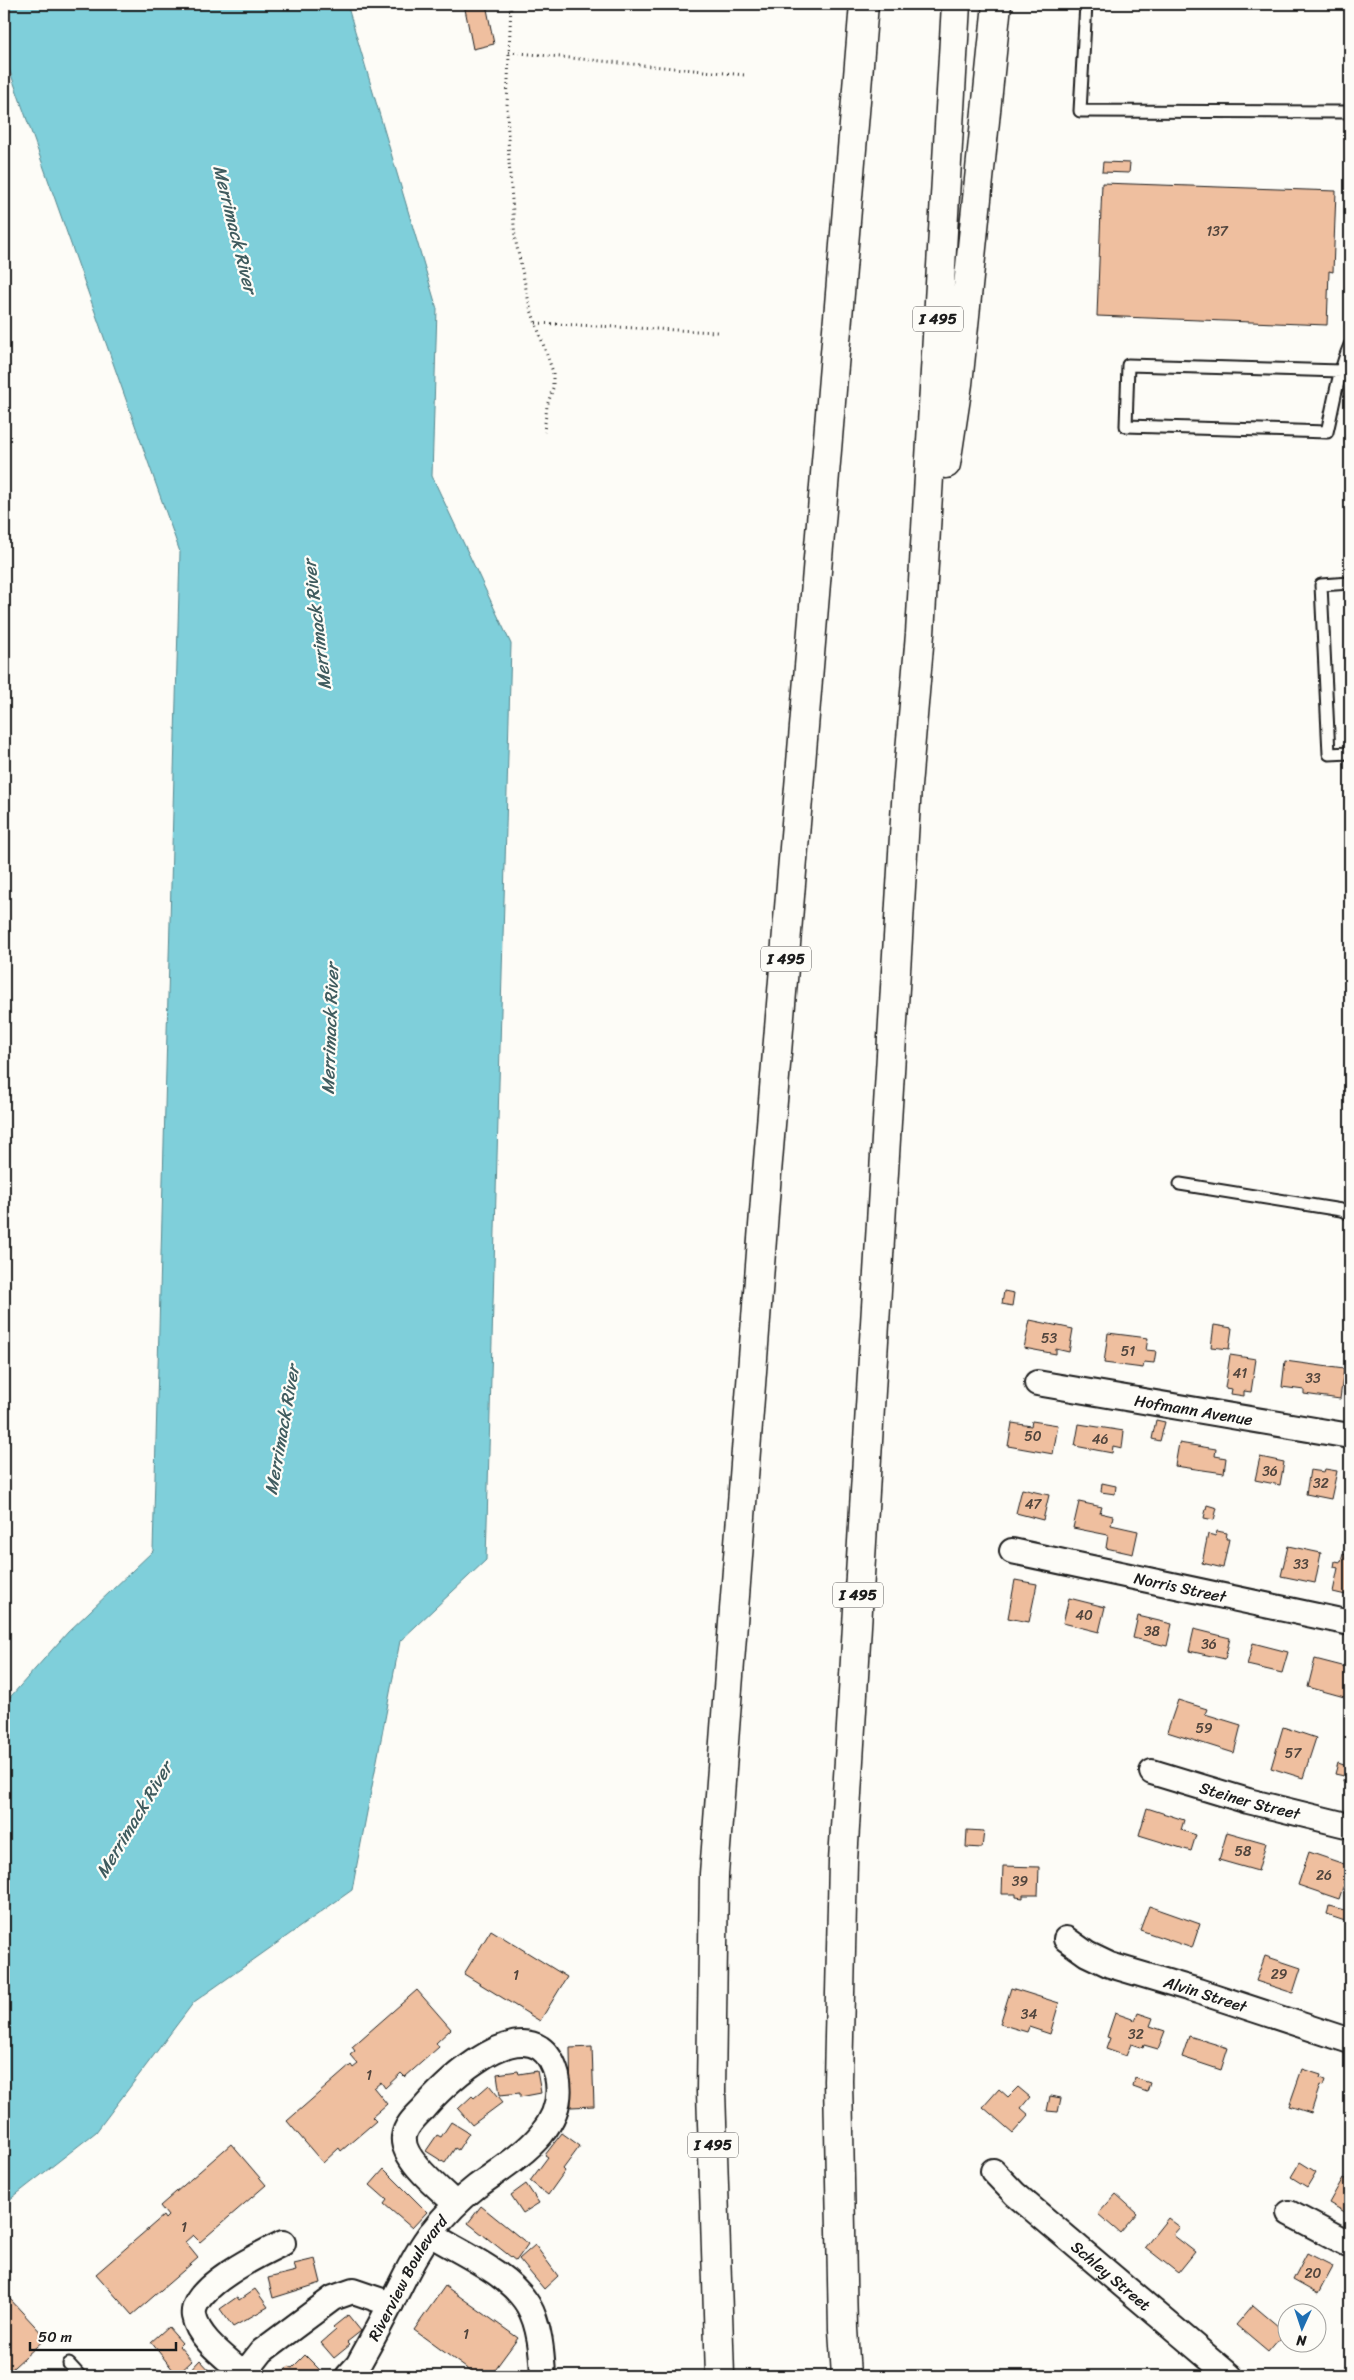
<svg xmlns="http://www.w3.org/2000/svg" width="1354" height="2380" font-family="Sriracha,sans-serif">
<rect width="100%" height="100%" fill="#fdfcf7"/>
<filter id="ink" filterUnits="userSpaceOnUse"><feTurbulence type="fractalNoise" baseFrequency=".02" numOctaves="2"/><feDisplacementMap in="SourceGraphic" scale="10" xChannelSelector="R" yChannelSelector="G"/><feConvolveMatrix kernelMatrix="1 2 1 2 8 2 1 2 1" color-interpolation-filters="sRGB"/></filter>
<g filter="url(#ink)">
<!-- water -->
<path fill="#7fcfda" stroke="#57878e" d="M4 4H347L437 309 432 476 511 644 486 1560 400 1641 352 1890 194 2002 96 2132 4 2204V1704L68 1632 153 1551 180 552 4 55Z"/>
<!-- building -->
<path fill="#efbf9f" stroke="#1c1c1c" d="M464 4H486L494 44 473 49Z
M1103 162 1130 163 1129 173 1102 172Z
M1102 183 1336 191 1333 272 1329 271 1327 325 1097 316Z
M1004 1291 1014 1293 1012 1306 1002 1304Z
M1030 1320 1073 1329 1069 1352 1056 1349V1354L1024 1348Z
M1214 1325 1232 1328 1229 1349 1211 1347Z
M1108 1333 1148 1338 1146 1350 1156 1351 1154 1363 1144 1362 1143 1368 1104 1363Z
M1230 1355 1256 1359 1251 1392 1244 1391V1396L1231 1394 1232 1389 1225 1388Z
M1285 1361 1344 1369 1340 1399 1304 1394V1390L1282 1387Z
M1156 1420 1165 1422 1160 1441 1152 1439Z
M1032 1421 1058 1425 1053 1454 1008 1446 1012 1423 1031 1426Z
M1079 1424 1124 1431 1122 1448 1113 1446 1112 1453 1075 1446Z
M1179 1443 1216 1449 1215 1456 1226 1458 1224 1473 1175 1466Z
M1260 1457 1284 1462 1280 1485 1255 1480Z
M1325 1469 1337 1471 1331 1499 1306 1494 1310 1470 1324 1472Z
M1102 1483 1116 1486 1115 1494 1101 1492Z
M1022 1489 1049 1495 1043 1520 1016 1513Z
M1079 1502 1102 1507 1100 1513 1113 1516 1111 1525 1138 1531 1133 1554 1106 1548 1108 1535 1073 1528Z
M1207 1505 1217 1508 1214 1520 1204 1518Z
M1217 1531 1227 1533 1226 1539H1229L1223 1568 1202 1563 1208 1534 1216 1536Z
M1288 1546 1321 1553 1315 1583 1281 1576Z
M1343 1554 1350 1556V1596L1333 1592 1338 1568 1334 1567 1335 1561 1341 1562Z
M1015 1580 1037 1584 1029 1622 1008 1618Z
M1069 1598 1105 1607 1099 1632 1063 1623Z
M1138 1616 1172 1624 1167 1646 1133 1638Z
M1194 1629 1230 1638 1225 1659 1189 1651Z
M1253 1643 1288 1652 1282 1673 1247 1665Z
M1315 1659 1350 1668 1348 1698 1308 1687Z
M1178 1700 1207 1709 1205 1714 1241 1725 1234 1753 1167 1732Z
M1283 1727 1316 1738 1303 1778 1271 1768Z
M1350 1755V1784L1343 1782 1344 1776 1335 1774 1338 1763 1347 1766Z
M1147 1808 1184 1820 1181 1830 1196 1835 1191 1851 1139 1835Z
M967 1830 984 1831 982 1848 966 1847Z
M1227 1832 1266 1843 1258 1871 1219 1860Z
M1309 1852 1350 1866 1339 1899 1298 1885Z
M1003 1866 1039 1867 1038 1895H1023V1898L1016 1897V1894H1002Z
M1149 1906 1200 1924 1192 1948 1140 1930Z
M1329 1906 1348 1911 1345 1921 1327 1915Z
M491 1930 567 1977 540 2021 464 1974Z
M1265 1956 1301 1968 1293 1993 1256 1981Z
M1011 1988 1059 2003 1050 2034 1029 2027 1027 2032 1000 2024Z
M417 1990 451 2029 436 2043 439 2047 405 2077 401 2073 385 2088 381 2082 374 2088 387 2104 372 2117 376 2121 341 2151 339 2148 323 2163 287 2121 351 2065 353 2068 358 2064 350 2055 355 2051 352 2047Z
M1115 2013 1135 2020 1138 2013 1153 2018 1150 2026 1165 2031 1158 2049 1144 2045 1143 2048 1131 2044 1126 2056 1106 2049 1110 2038 1107 2037Z
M1189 2036 1228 2048 1221 2070 1182 2057Z
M592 2047 594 2106 571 2107 570 2048Z
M1302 2069 1321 2075 1320 2078 1325 2080 1323 2086 1320 2085 1311 2113 1289 2106Z
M518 2071 519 2074 537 2071 541 2093 520 2097V2093L500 2095 497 2074Z
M1135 2078 1150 2083 1147 2092 1133 2087Z
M489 2085 503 2102 472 2125 458 2109 472 2096 474 2098Z
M1018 2087 1030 2097 1021 2108 1029 2115 1013 2133 983 2107 999 2089 1008 2097Z
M1050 2096 1061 2098 1058 2112 1047 2111Z
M451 2122 469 2133 458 2150 455 2148 445 2163 426 2151 437 2135 441 2137Z
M562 2133 580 2146 563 2169 565 2171 548 2195 530 2181 548 2157 545 2155Z
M231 2144 266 2185 200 2242 193 2235 185 2242 198 2258 132 2315 96 2274 163 2216 165 2219 168 2216 160 2206Z
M1300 2162 1316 2172 1307 2187 1291 2177Z
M384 2169 427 2212 412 2228 384 2204 387 2200 370 2185Z
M1343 2178 1350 2182V2215L1329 2203Z
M526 2184 539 2203 523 2213 511 2195Z
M1116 2194 1137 2213 1120 2233 1098 2214Z
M481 2206 528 2244 516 2261 468 2223Z
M1168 2218 1180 2227 1173 2235 1195 2252 1178 2273 1145 2247Z
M535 2245 558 2276 544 2289 519 2259Z
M1307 2253 1333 2266 1318 2294 1293 2280Z
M315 2259 321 2283 273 2298 268 2278 296 2271 294 2264Z
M445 2286 518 2338 490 2376H477L414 2330Z
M255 2289 268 2307 233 2327 220 2309 237 2297 239 2300Z
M10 2299 46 2338 4 2376V2304Z
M1253 2305 1285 2332 1268 2352 1236 2325Z
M348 2315 361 2331 347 2342 350 2345 334 2358 321 2343 336 2330 333 2327Z
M168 2327 182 2343 179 2346 192 2361 177 2375 151 2342Z
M305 2355 320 2370 314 2376H278L289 2366 292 2368Z
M200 2360 213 2374 211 2376H185Z"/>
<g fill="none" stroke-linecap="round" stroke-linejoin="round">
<!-- service casing -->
<g stroke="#1c1c1c" stroke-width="15">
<path id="service" d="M1086 4 1080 111 1350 112
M1341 371 1128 365 1126 426 1327 432C1334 403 1338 372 1350 345
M1350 583 1321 585 1329 754 1350 753
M1180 1184 1341 1210 1350 1214
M69 2364 80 2376"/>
</g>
<!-- minor casing -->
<g stroke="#1c1c1c" stroke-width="28">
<g id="minor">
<path id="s1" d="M1037 1383 1350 1436"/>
<path id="s2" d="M1012 1551 1350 1623"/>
<path id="s3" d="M1152 1772 1248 1801 1350 1826"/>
<path id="s4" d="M1066 1939 1087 1954 1110 1965 1198 1991 1350 2041"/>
<path id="s5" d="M993 2171 1015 2194 1230 2376"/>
<path d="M1289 2213 1350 2245"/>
<path d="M430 2234C461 2253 509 2273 528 2305 540 2325 542 2354 543 2376"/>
<path d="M244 2374C228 2359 198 2339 194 2316 189 2288 262 2253 283 2243"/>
<path d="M245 2376 244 2374 262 2351 333 2298 353 2291 391 2304"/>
<path id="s6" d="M348 2376 358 2365C372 2340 386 2314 399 2288 408 2270 418 2249 431 2233 444 2216 459 2200 476 2187 512 2160 569 2130 557 2076 554 2065 550 2055 540 2048 505 2026 443 2085 423 2109 416 2116 405 2126 404 2137 401 2159 441 2190 456 2204"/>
</g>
</g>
<!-- motorway casing -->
<g stroke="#1c1c1c" stroke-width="31">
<path id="motorway" d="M946 464 958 384 997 4
M720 2376 711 2091 714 1874 767 1173 864 4
M846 2376 843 2329 838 2081 843 1861 907 786 920 634 956 4"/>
</g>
<!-- path -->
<path stroke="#1c1c1c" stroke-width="3" stroke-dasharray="1 4" stroke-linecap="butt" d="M511 4 507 106 509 162 515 238 530 307 553 372V388L547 406 544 432
M509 52 745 75
M536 323 717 332"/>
<!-- service -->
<use href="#service" stroke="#fdfcf7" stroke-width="11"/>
<!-- minor -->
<use href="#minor" stroke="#fdfcf7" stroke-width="24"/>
<!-- motorway -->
<use href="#motorway" stroke="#fdfcf7" stroke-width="28"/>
</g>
</g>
<g text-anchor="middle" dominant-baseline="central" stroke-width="4.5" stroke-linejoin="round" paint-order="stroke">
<!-- number labels -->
<g font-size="14" fill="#51453d">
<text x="1217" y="231">137</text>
<text x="1049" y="1338">53</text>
<text x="1128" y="1351">51</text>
<text x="1240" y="1373">41</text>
<text x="1313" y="1378">33</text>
<text x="1033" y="1436">50</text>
<text x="1100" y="1439">46</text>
<text x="1270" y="1471">36</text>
<text x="1321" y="1483">32</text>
<text x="1033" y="1504">47</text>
<text x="1301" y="1564">33</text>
<text x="1084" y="1615">40</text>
<text x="1152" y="1631">38</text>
<text x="1209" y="1644">36</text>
<text x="1204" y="1728">59</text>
<text x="1293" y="1753">57</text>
<text x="1243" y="1851">58</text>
<text x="1324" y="1875">26</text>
<text x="1020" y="1881">39</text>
<text x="1279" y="1974">29</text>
<text x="516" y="1975">1</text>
<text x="1029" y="2014">34</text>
<text x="1136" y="2034">32</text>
<text x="369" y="2075">1</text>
<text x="184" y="2227">1</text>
<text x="1313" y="2273">20</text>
<text x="466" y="2334">1</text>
</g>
<!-- shield labels -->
<g fill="#fdfcf7" stroke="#605f5e" stroke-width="1">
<rect x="913" y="306.5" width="50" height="25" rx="4"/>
<rect x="761" y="946.5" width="50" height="25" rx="4"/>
<rect x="833" y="1582.5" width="50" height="25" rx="4"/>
<rect x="688" y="2132.5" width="50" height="25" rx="4"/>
</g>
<g font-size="15" font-weight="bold" fill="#1c1c1c">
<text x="938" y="319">I 495</text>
<text x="786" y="959">I 495</text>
<text x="858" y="1595">I 495</text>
<text x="713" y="2145">I 495</text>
</g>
<!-- street labels -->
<g font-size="16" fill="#1c1c1c" stroke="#fdfcf7">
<text stroke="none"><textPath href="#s1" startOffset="159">Hofmann Avenue</textPath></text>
<text stroke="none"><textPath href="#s2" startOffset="172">Norris Street</textPath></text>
<text stroke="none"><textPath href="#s3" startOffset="102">Steiner Street</textPath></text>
<text stroke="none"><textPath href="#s4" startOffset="151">Alvin Street</textPath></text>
<text stroke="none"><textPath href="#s5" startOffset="158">Schley Street</textPath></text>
<text stroke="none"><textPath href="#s6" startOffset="115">Riverview Boulevard</textPath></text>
</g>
<!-- water labels -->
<g font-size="18" font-style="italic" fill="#3f5b5e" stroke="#fdfcf7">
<text transform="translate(235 229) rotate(76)">Merrimack River</text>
<text transform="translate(317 625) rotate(-97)">Merrimack River</text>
<text transform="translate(330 1029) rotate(-88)">Merrimack River</text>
<text transform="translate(282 1430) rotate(-80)">Merrimack River</text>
<text transform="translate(134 1820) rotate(-59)">Merrimack River</text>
</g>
</g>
<!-- margin -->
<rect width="1354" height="2380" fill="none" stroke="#fdfcf7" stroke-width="20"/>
<rect x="10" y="10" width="1334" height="2360" fill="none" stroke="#1c1c1c" stroke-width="2" filter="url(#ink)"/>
<!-- north arrow -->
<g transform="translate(1302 2328) rotate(183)"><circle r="24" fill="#fdfcf7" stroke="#a3a29f"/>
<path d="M0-4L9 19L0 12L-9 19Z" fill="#1f6fb2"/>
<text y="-8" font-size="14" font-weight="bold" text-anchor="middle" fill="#1c1c1c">N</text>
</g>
<!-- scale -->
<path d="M30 2342v8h146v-8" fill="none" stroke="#1c1c1c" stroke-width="2.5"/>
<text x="38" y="2342" font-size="15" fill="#1c1c1c" stroke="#fdfcf7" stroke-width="4" paint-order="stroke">50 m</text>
</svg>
